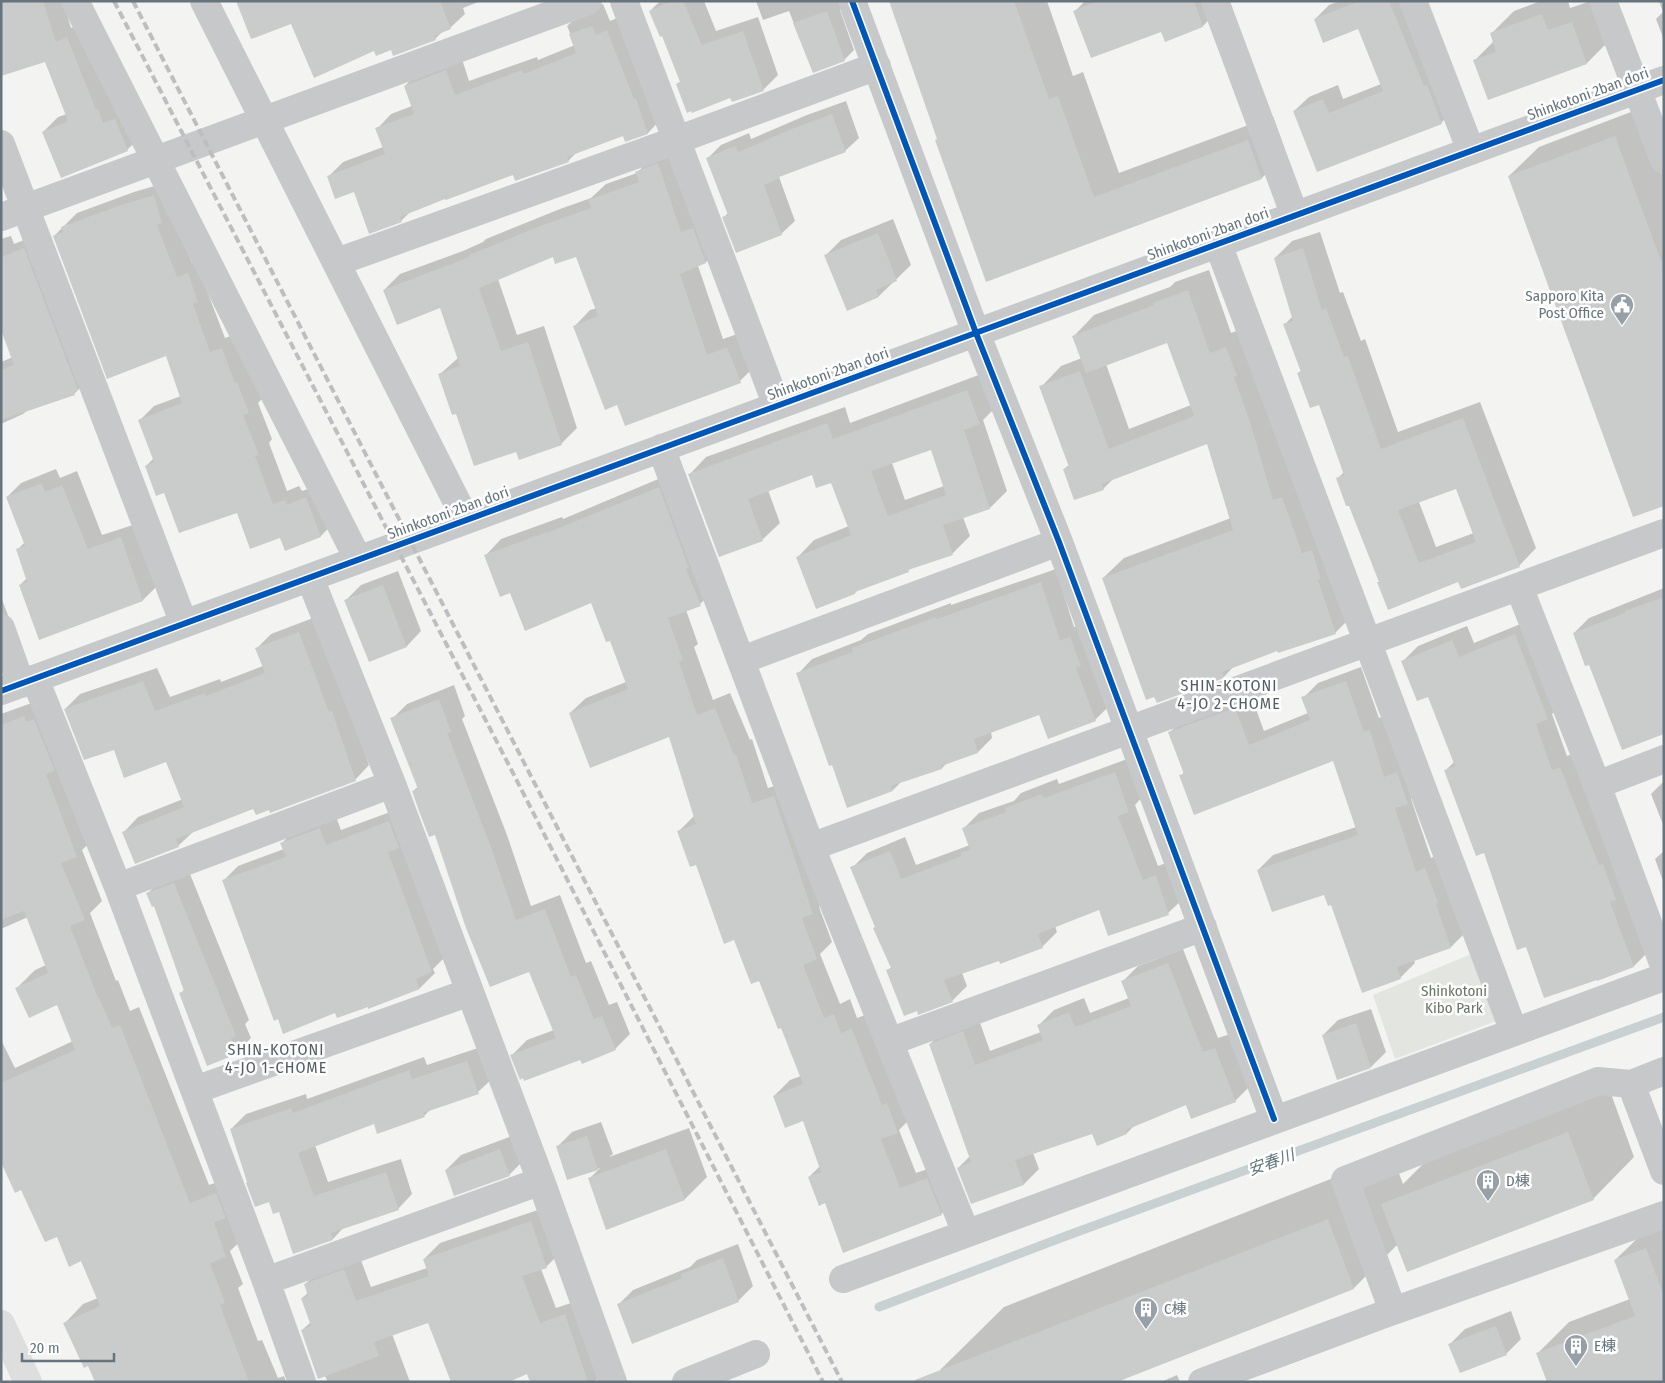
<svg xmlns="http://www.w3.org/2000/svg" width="1665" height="1383" font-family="'Fira Sans Condensed','Noto Sans JP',sans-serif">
<rect width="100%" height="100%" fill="#f3f3f1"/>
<!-- green -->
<path fill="#e2e5e0" d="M1476 952 1499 1020 1395 1059 1373 995Z"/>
<!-- shadow -->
<path fill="#0003" fill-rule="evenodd" d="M1 1H63L71 28 82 23 142 135 127 150 43 132 58 117 67 114 46 61Z
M238 1H481L463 8 465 14 450 28 443 31 435 39 392 48 375 49 292 22Z
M660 1H704L716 31 758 17 778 75 763 90 731 97 677 84 681 81 663 35 650 11Z
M756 1H841L843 7 840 10 854 50 844 60 813 72 789 11 763 20Z
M890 1H1047L1073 76 1083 72 1119 173 1273 116 1286 153 1262 178 987 280Z
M1085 1H1227L1203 26 1166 40 1162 30 1075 11Z
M1339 1H1409L1456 108 1441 123 1294 111 1309 97 1338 85 1343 99 1381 84 1358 27 1315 19 1329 5Z
M1541 1H1568L1570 8 1591 1 1609 41 1587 63 1475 60 1494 41 1492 33 1514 11Z
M1659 1H1664V40L1656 19 1663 12Z
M603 4 610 21 622 16 662 118 648 133 624 135 578 151 568 161 513 173 446 197 411 211 401 221 354 190 328 177 343 162 383 147 377 129 391 114 412 106 405 86 419 71 461 56 469 81 537 57 538 60 575 45 567 26 582 12Z
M846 101 859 138 845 151 782 174 779 177 795 221 781 234 724 217 729 212 707 159 721 145 749 133 751 139 807 115Z
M1644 107 1664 160V504L1509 176 1539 147Z
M674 148 722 246 706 262 698 266 723 339 743 332 756 365 740 381 618 404 574 327 590 310 597 308 577 255 553 256 498 279 517 335 544 326 577 428 561 444 517 450 457 412 439 375 458 358 440 306 384 290 400 274 463 251 483 242 486 239 560 209 591 198 606 184 637 173 653 156Z
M168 182 172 212 192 263 202 259 207 291 225 338 237 334 263 398 258 403 272 439 269 443 287 491 299 486 302 491 321 484 335 521 321 536 286 549 281 537 238 511 165 492 146 466 154 458 139 421 154 406 181 396 166 355 54 236 77 213 134 192Z
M893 219 911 265 879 296 848 309 826 255 841 240Z
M1320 232 1340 293 1343 292 1361 341 1365 339 1398 432 1480 402 1536 548 1519 566 1459 581H1380L1350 505 1337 479 1344 472 1319 403 1298 373 1302 370 1284 325 1293 316 1275 258 1292 241ZM1457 488 1474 533 1436 547 1419 502Z
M39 234 89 379 74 394 28 410 23 414 1 424V362L13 357 1 327V239L11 236 14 244Z
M1209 270 1231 333 1247 327 1356 612 1335 633 1278 649 1235 665 1224 677 1103 578 1124 558 1231 518 1208 442 1114 478 1103 489 1064 469 1070 464 1041 387 1061 366 1082 358 1074 336 1094 315 1170 287 1175 282ZM1168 341 1191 405 1129 429 1106 364Z
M984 373 997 406 983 420 1007 491 990 508 963 517 970 536 953 553 911 568 908 571 858 590 855 593 797 558 814 540 849 526 832 481 812 473 768 490 780 523 762 540 689 475 706 457 845 407 850 423ZM932 448 944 486 905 500 892 463Z
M56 469 60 478 77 471 102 535 136 524 157 586 143 600 20 585 27 578 18 549 25 542 7 497 21 483Z
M675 472 716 589 700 604 686 610 698 644 694 647 713 700 730 693 750 740 752 739 768 788 789 782 828 898 819 907 832 942 820 954 840 1004 850 999 857 1018 868 1014 913 1116 899 1130 916 1173 943 1164 957 1199 941 1214 826 1201 809 1177 820 1166 804 1119 774 1096 790 1080 801 1076 781 1026 759 980 735 938 679 831 695 815 670 735 570 713 586 698 626 682 611 639 592 601 511 592 486 555 501 539 562 517 563 519Z
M1056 569 1074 627 1084 623 1110 705 1095 720 1040 714 991 732 992 738 978 752 947 763 942 768 902 781 893 790 832 764 798 674 812 659 861 640 868 634 951 603V605Z
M398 571 421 631 407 646 370 660 346 600 361 585Z
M1664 588V731L1590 663 1574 633 1589 618Z
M1 597 9 618 1 626Z
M313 618 346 697 369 765 355 780 269 808 254 807 194 831 178 846 124 832 138 817 183 799 167 760 114 748 65 709 80 694 157 668 170 697 220 679 221 682 263 666 257 648 271 634Z
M1530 620 1563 703 1552 714 1567 756 1575 753 1649 951 1634 966 1598 980 1527 945 1485 851 1445 771 1455 761 1428 696 1403 661 1418 646 1467 626 1474 643Z
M1361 667 1379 718 1385 716 1422 788 1411 799 1431 858 1440 854 1466 932 1451 947 1414 960 1415 963 1400 978 1331 904 1325 893 1258 870 1273 855 1356 827 1334 759 1181 776 1184 772 1169 733 1184 718 1250 693 1264 731 1308 713 1303 698 1318 683Z
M454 685 465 716 462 719 507 835 531 906 560 895 586 963 591 961 609 1005 617 1002 630 1034 615 1049 581 1058 512 1055 527 1040 554 1030 530 970 435 833 413 791 419 786 392 719 407 704Z
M43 699 95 838 82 850 102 901 90 913 116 981 118 980 130 1011 139 1007 209 1185 235 1176 244 1238 230 1251 243 1284 238 1288 258 1341 262 1340 278 1378 284 1376 286 1382H96L88 1364 65 1323 83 1304 98 1298 81 1260 58 1235 1 1159V1040L15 1068 73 1041 58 1003 17 988 35 970 46 965 28 917 1 929V714Z
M1130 758 1143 796 1135 805 1158 866 1171 861 1183 899 1168 913 1100 908 1055 926 1057 932 1042 947 1000 959 962 973 967 986 952 1001 888 970 892 967 852 868 867 853 905 837 916 865 970 845 964 828 979 813 1014 801 1021 793 1057 779 1059 784Z
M1664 781V827L1651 794Z
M404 807 446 956 433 969 435 973 420 988 369 1008 223 881 238 866 284 849 282 843 297 828 335 814 341 830Z
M1664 851V884L1655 859Z
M188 869 249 1020 245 1024 251 1038 236 1053 181 993 185 989 154 905 148 893 162 879Z
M1183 949 1218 1038 1230 1034 1250 1086 1235 1101 1187 1103 1135 1125 1127 1133 1093 1132 1033 1153 1039 1169 1024 1184 972 1203 958 1168 970 1156 930 1044 945 1029 978 1017 990 1051 1041 1032 1039 1025 1054 1010 1084 998 1090 1013 1129 998 1123 981 1138 966Z
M1371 1009 1386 1052 1371 1067 1338 1079 1323 1035 1338 1020Z
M481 1047 493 1078 478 1092 432 1108 424 1116 375 1123 315 1145 328 1182 401 1159 412 1194 398 1209 345 1226 333 1239 280 1210 248 1182 231 1129 246 1114 306 1094 307 1099 424 1057 427 1065Z
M1610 1091 1634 1157 1593 1199 1398 1244 1354 1288 939 1371 1004 1307 1392 1155 1403 1184 1424 1163Z
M601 1122 613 1154 609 1157 689 1128 707 1177 685 1199 589 1179 600 1168 568 1179 557 1147 572 1132Z
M515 1135 524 1160 509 1175 446 1170 461 1155Z
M547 1207 562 1251 546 1267 541 1269 556 1308 580 1300 605 1371 595 1382H532L528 1373 428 1322 392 1334 410 1382H328L302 1330 311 1322 302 1298 308 1293 305 1284 321 1269 359 1255 371 1287 427 1268 424 1259 440 1243Z
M1664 1222V1382L1538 1353 1569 1322 1630 1299 1615 1260 1647 1229Z
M738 1244 753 1286 738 1301 619 1304 633 1290 690 1267 697 1260Z
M1511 1311 1521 1339 1506 1354 1450 1344 1465 1329Z
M1177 1375 1180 1382H1161Z"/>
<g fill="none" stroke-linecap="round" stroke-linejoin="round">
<!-- stream -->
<path stroke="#c8d0d2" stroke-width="9" d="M879 1307 1066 1236 1664 1017"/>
</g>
<!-- building -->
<path fill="#cacbcb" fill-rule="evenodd" d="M1 1H43L56 42 67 37 96 110 98 109 103 123 115 119 128 151 61 178 42 132 68 121 45 62 1 76Z
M236 1H440L451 29 434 36 436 40 393 56 391 50 376 56 374 51 314 78 291 24 251 39Z
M672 1H683L702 45 743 31 764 91 732 102 730 98 692 113 691 111 687 113 676 84 680 82 662 36 660 37 649 11Z
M889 1H1014L1049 99 1058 96 1094 197 1248 140 1262 179 986 282 935 140 937 139Z
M1098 1H1194L1203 27 1165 42 1161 32 1091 58 1073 11Z
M1359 1H1389L1424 86 1427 85 1442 124 1317 172 1293 111 1323 99 1329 113 1383 91 1358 29 1323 43 1314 19Z
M827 11 845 61 813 73 793 23Z
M1542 14 1548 30 1572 22 1587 64 1488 100 1473 60 1496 52 1490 33Z
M592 26 596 35 607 30 634 99 636 98 648 134 625 142 623 136 567 157 569 162 515 181 513 175 446 200 445 199 400 217 402 222 369 234 354 192 335 199 327 176 385 154 375 128 414 114 404 86 446 70 455 95 522 70 524 74 576 53 569 34Z
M832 114 846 152 779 177 780 178 764 185 782 235 736 253 722 217 728 215 706 158 735 146 738 152 792 129Z
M1615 136 1664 269V506L1633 517 1508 176Z
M658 163 681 232 693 228 706 263 680 274 707 355 727 347 741 383 625 426 617 405 605 410 573 326 598 316 576 257 555 264 553 257 479 288 501 351 528 342 562 445 519 460 516 452 474 466 456 414 452 415 438 374 460 366 440 308 397 325 383 290 446 266 469 257V255L543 225 591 208 588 200 639 182 635 172Z
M154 195 162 223 157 225 177 277 188 273 198 302 193 304 210 352 222 348 235 383 237 382 249 413 243 415 259 455 255 456 273 504 285 500 287 505 306 497 321 537 285 551 280 538 250 549 237 513 179 533 164 493 156 496 145 466 154 462 138 420 182 403 166 356 107 379 53 236 63 232 61 227 118 206Z
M878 233 897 281 876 290 879 297 847 311 824 255Z
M24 248 78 390 74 392 75 395 1 420V370L14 365 1 330V257Z
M1303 248 1322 310 1326 308 1344 357 1348 356 1381 449 1463 418 1520 567 1461 589 1458 582 1388 610 1377 582H1379L1349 506H1346L1336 478 1344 475 1319 405 1310 408 1297 373 1301 372 1283 324 1293 321 1274 258ZM1456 489 1476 542 1419 563 1398 510Z
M1188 290 1210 353 1226 347 1237 376 1234 377 1251 425 1273 500 1282 497 1302 553 1312 550 1321 579 1318 580 1336 634 1278 653 1277 651 1222 672 1224 678 1157 703 1154 697 1146 700 1102 578 1233 530 1207 444 1102 484 1104 490 1074 500 1063 469 1069 467 1039 386 1080 371 1109 449 1194 416 1167 343 1086 373 1072 336 1154 305 1153 303Z
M967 390 980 424 964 430 990 509 943 525 953 555 908 570 909 572 855 592V594L816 609 796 557 851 535 831 483 816 488 812 475 748 499 763 541 719 557 688 474 827 423 833 439ZM931 450 946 495 888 516 871 471Z
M42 483 45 492 62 485 88 549 121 537 143 601 39 640 19 585 27 582 16 549 25 546 6 497Z
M659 487 689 568 686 569 701 606 668 618 683 660 679 662 697 715 715 708 734 755 736 754 752 803 774 796 813 914 802 918 817 959 803 965 824 1018 834 1014 841 1033 852 1029 882 1105 887 1103 898 1133 881 1139 900 1188 927 1178 942 1215 843 1253 825 1203 819 1206 808 1177 821 1172 803 1121 785 1128 773 1096 803 1084 781 1028 778 1029 759 981 751 984 734 940 724 944 696 865 690 867 677 831 696 824 669 737 590 768 569 713 628 689 610 641 606 642 591 603 525 631 510 593 500 597 484 555 547 532V533Z
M1041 582 1060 640 1070 637 1081 666 1076 668 1096 721 1048 739 1039 715 974 739 978 753 941 766 942 769 891 786 893 791 847 808 832 765 829 766 796 673 853 652 852 648 936 617 937 619Z
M383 585 407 647 369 662 344 600Z
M1664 597V734L1622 750 1589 665 1585 666 1573 633 1625 613V611Z
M299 632 329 712 332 711 356 781 270 813 269 810 256 815 253 809 176 839 179 847 135 864 122 832 184 807 166 762 124 778 114 750 84 760 64 709 143 681 155 711 205 693 206 696 265 673 255 648Z
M1515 634 1548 719 1536 724 1552 770 1560 767 1599 865 1603 864 1616 900 1610 902 1634 967 1597 981V980L1544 998 1526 947 1517 950 1484 853 1476 856 1444 770 1455 766 1428 697 1417 701 1401 661 1452 640 1459 657Z
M1346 681 1364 732 1370 730 1384 777 1397 772 1408 804 1395 808 1416 872 1425 868 1438 902 1436 904 1451 948 1397 967 1401 979 1362 993 1331 905 1328 906 1324 895 1272 912 1257 870 1358 835 1333 761 1194 815 1179 775 1184 774 1168 732 1235 708 1249 745 1310 720 1301 697Z
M439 699 451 732 447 733 492 850 516 920 545 909 571 977 576 975 594 1019 602 1016 616 1050 582 1064 580 1060 524 1081 523 1078 520 1080 510 1055 556 1038 529 972 490 987 466 928 435 835 429 837 419 811 412 791 418 789 390 718Z
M24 716 26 722 34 719 55 771 46 774 77 857 61 863 85 920 70 926 98 998H99L112 1028 120 1025 190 1203 216 1193 226 1218 214 1222 226 1257 210 1263 225 1303 220 1305 249 1382H95L88 1366 84 1368 63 1323 100 1306 81 1261 69 1267 57 1237 45 1242 21 1190 15 1193 1 1162V1083L75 1050 57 1005 29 1018 15 988 48 973 24 911 1 920V725Z
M1115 772 1129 812 1118 816 1143 880 1156 875 1169 915 1108 936 1099 910 1038 934 1043 948 1000 964 999 961 944 980 953 1002 918 1015 917 1011 904 1016 886 970 891 968 873 928 875 927 850 867 890 851 901 879 962 856 960 853 970 850 962 828 1006 812 1005 808 1042 794 1044 798Z
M389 821 399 848 388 852 432 972 416 979 420 989 368 1009V1007L337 1018 335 1013 283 1034 278 1019 274 1021 222 880 286 857 280 843 320 828 326 845Z
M174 883 236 1036 231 1038 237 1054 207 1066 179 993 184 991 154 906 152 907 146 893Z
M1168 963 1203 1052 1215 1048 1236 1102 1191 1119 1186 1105 1126 1130 1127 1134 1097 1146 1092 1134 1015 1160 1024 1185 971 1204 957 1168 971 1162 929 1044 963 1031 975 1065 1043 1040 1037 1025 1069 1012 1075 1027 1131 1006 1121 981Z
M1356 1023 1371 1068 1337 1080 1322 1035Z
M467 1061 479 1094 423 1113 425 1117 377 1134 374 1124 298 1153 314 1196 386 1172 399 1210 331 1233 333 1240 293 1254 279 1212 273 1214 269 1202 255 1207 246 1183 247 1182 230 1129 291 1108 293 1113 409 1070 412 1079Z
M1568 1132 1594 1200 1407 1272 1381 1204Z
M587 1136 598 1170 567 1180 556 1146Z
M500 1149 510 1176 454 1196 445 1170Z
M666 1149 685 1200 606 1230 588 1178Z
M1328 1219 1354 1289 1117 1382H916L915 1380Z
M531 1221 547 1268 522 1276 540 1323 565 1314 588 1382H530L527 1374 509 1382H451L428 1323 374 1342 379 1356 318 1379 301 1330 311 1326 301 1298 308 1296 304 1284 344 1269 356 1301 429 1276 423 1259Z
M1646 1248 1664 1296V1382H1547L1536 1353 1635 1316 1614 1260Z
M723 1258 739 1302 632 1344 617 1304 682 1278 681 1274Z
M1496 1326 1507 1355 1460 1373 1448 1344Z"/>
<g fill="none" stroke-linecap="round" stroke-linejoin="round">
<!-- minor -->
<path stroke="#c7c8c9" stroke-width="28" d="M75 1 358 559
M204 1 466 520
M624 1 777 406
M852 1 976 333 1059 542 1274 1119
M1215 1 1295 216
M1413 1 1471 151
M1603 1 1664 160
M1 144 184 624
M1 217 588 1
M1218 244 1514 1032
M337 262 677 140 877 66
M661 448 811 847 966 1233
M310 578 392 784 541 1181 613 1382
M1519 587 1597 785 1664 966
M1 628 21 684
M742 660 1059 542
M35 679 118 887 266 1281 302 1382
M1 691 1664 80
M1597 785 1664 759
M811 847 1664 533
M118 887 392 784
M889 1042 1203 927
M1664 1071 1631 1084 1664 1171
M195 1090 470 992
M843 1279 1664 977
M266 1281 541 1181
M1393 1311 1664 1215
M686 1382 756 1354
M1202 1382 1393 1311 1345 1180 1598 1081 1631 1084"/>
<!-- major -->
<path stroke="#dddedd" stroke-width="28" d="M1 1324 28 1382"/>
<!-- rail -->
<path stroke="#bdbebf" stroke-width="4" stroke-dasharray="8 4" stroke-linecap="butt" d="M114 1 514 775 823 1382
M133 1 842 1382"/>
<!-- cycleway casing -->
<g stroke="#fff" stroke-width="9">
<path id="cycleway" d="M852 1 976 333 1059 542 1274 1119
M1 691 1664 80"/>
</g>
<!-- cycleway -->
<use href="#cycleway" stroke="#0057b8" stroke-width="6"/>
</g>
<!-- icons -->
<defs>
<g id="civic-pin" transform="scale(1.25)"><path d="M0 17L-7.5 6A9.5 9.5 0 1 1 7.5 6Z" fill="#97a0a6" stroke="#fff"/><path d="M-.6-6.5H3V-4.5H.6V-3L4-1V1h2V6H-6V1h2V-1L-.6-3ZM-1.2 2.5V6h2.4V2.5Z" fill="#fff"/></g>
<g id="building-pin" transform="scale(1.25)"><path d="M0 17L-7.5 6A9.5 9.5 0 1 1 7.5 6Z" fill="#97a0a6" stroke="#fff"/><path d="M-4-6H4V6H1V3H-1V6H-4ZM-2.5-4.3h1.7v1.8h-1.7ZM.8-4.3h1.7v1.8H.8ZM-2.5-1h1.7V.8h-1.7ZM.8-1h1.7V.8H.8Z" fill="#fff"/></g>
</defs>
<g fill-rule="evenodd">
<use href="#civic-pin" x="1622" y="305"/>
<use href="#building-pin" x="1488" y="1181"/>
<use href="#building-pin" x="1146" y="1309"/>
<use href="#building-pin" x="1576" y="1346"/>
</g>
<g text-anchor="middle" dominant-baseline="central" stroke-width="5" stroke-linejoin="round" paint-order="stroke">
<!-- street labels -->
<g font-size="15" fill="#66747e" stroke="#fff">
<text transform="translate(1588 94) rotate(-20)">Shinkotoni 2ban dori</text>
<text transform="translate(1208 234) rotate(-20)">Shinkotoni 2ban dori</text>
<text transform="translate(828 374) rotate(-20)">Shinkotoni 2ban dori</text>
<text transform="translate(448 513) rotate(-20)">Shinkotoni 2ban dori</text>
</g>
<!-- poi labels -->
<g font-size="15" fill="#66747e" stroke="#fff" text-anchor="start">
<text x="1604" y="296" text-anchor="end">Sapporo Kita<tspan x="1604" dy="17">Post Office</tspan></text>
<text x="1506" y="1181">D棟</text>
<text x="1164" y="1309">C棟</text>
<text x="1594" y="1346">E棟</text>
</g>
<!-- park labels -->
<g font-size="15" fill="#687664" stroke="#fff">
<text x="1454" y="991">Shinkotoni<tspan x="1454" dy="17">Kibo Park</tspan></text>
</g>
<!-- neighbourhood labels -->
<g font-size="16" letter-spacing="1" fill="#535d64" stroke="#fff">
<text x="1229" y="685">SHIN-KOTONI<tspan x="1229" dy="18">4-JO 2-CHOME</tspan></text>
<text x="276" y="1049">SHIN-KOTONI<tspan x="276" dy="18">4-JO 1-CHOME</tspan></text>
</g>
<!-- water labels -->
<g font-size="16" font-style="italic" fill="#61767c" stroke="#fff">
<text transform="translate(1271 1162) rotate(-20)">安春川</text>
</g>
</g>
<!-- border -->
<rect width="1665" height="1383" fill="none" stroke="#66747e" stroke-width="5"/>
<!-- scale -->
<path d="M22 1353v8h92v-8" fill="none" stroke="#66747e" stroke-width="2.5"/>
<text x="30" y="1353" font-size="15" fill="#66747e" stroke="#ffffff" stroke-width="4" paint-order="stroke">20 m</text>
</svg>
